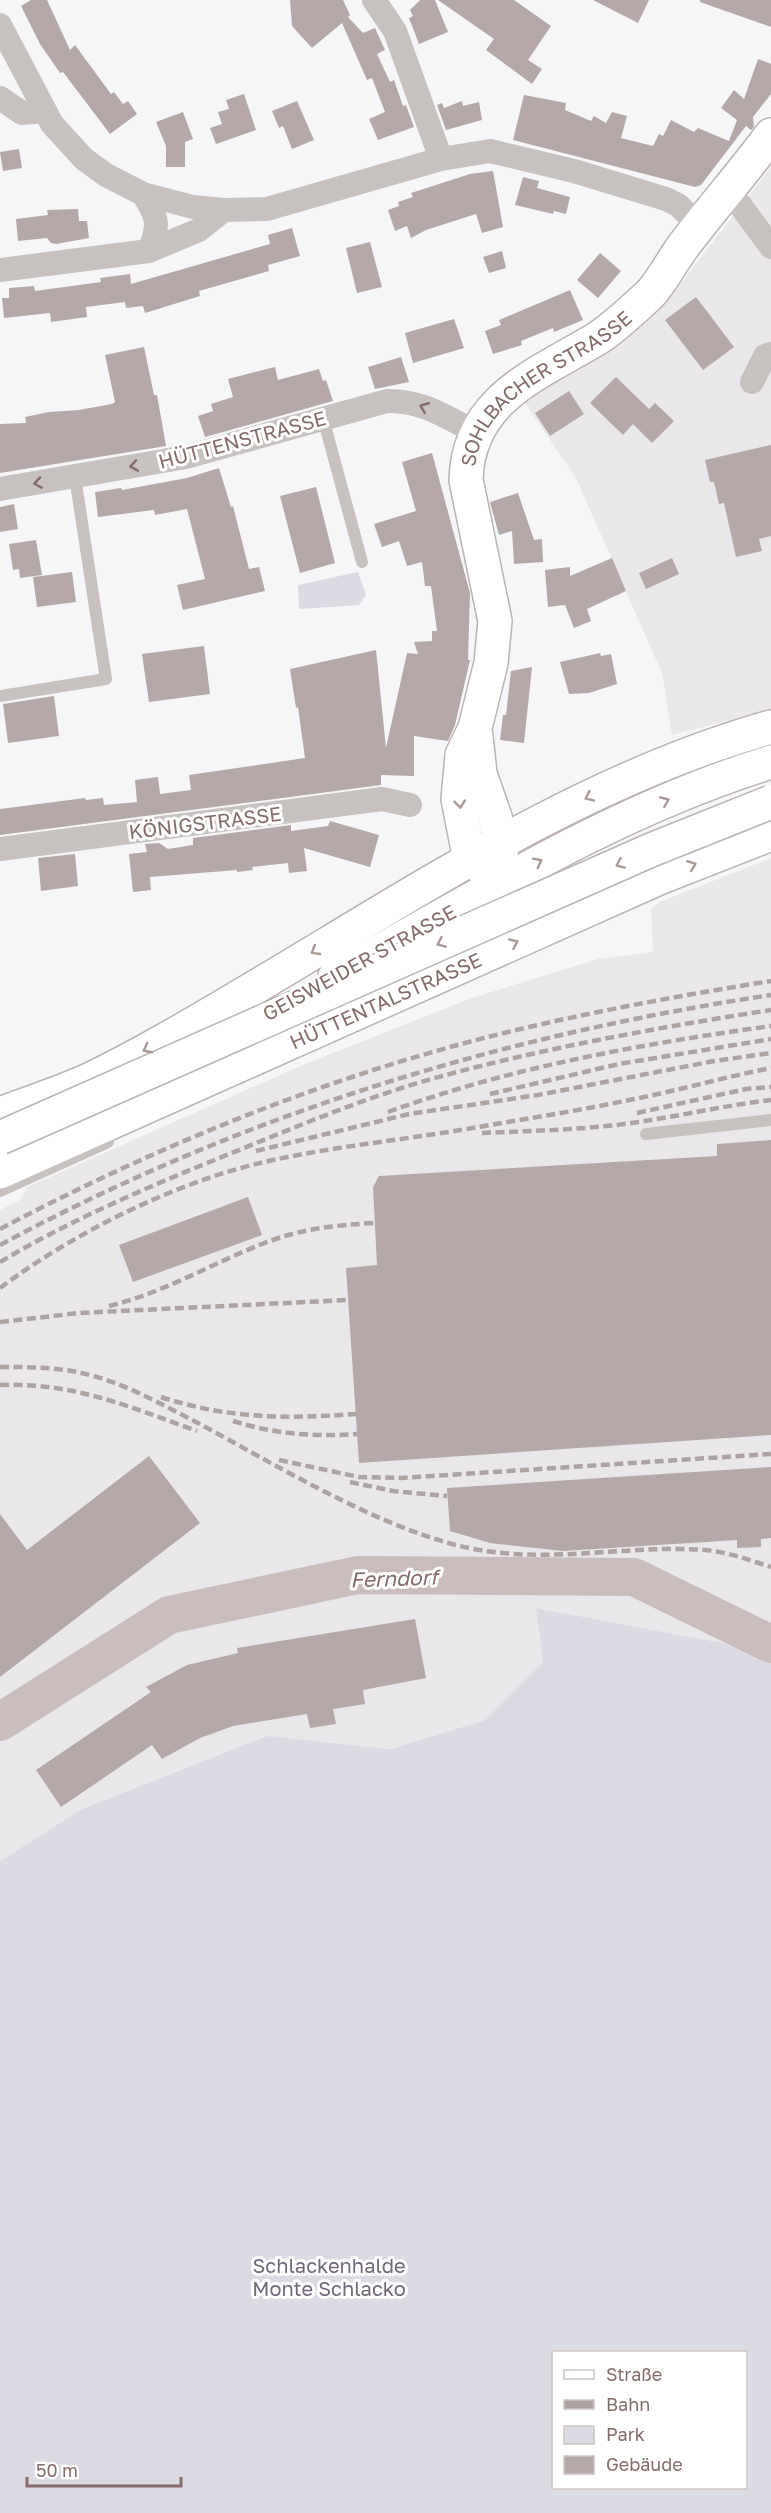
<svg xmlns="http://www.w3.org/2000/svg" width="771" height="2513" font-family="'Golos Text',sans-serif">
<rect width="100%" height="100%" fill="#f6f6f8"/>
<!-- built -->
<path fill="#e9e7e9" d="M771 167V710L672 735 662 673 576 478 520 396 626 338 675 291Z
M771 858V1659L749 1648 536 1608 543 1662 485 1720 391 1749 267 1736 82 1809 0 1861V1210L20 1200 27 1187 305 1064 472 998 598 959 653 952 651 909 660 902Z"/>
<!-- green -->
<path fill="#dcdae2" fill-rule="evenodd" d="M358 572 366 595 359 605 299 609 298 585Z
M536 1608 749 1648 771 1659V2513H0V1861L82 1809 267 1736 391 1749 485 1720 543 1662ZM554 2352H746V2488H554Z"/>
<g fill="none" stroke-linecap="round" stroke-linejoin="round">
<!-- river -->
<path stroke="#c9bdbe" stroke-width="38" d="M0 1722 169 1615 358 1575 634 1577 771 1644"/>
</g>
<!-- building -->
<path fill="#b4a8a8" d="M31 0H47L70 50 75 45 111 94 114 92 123 104 128 101 137 114 110 134 63 72 60 73 40 44 21 6Z
M290 0H343L350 15 348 17 363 33 375 28 385 50 377 54 390 82 394 80 403 106 406 105 414 127 378 140 369 119 385 112 372 78 367 80 342 23 312 48 292 26Z
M420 0H435L448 32 419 44 409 18 413 16 410 10Z
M438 0H514L551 26 528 60 542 69 532 84 486 50 494 39Z
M593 0H649L638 23Z
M700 0H771V27L700 2Z
M758 59 771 64V94L753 117 754 127 751 130 746 126 701 185 695 187 513 140 524 95 566 103 565 110 591 121 594 116 606 123 612 112 627 116 621 138 653 146 659 134 663 136 671 120 694 132 698 128 729 141 737 120 721 108 734 90 744 99Z
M244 94 256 130 216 144 210 128 222 124 218 112 229 109 226 100Z
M297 101 314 140 292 149 283 126 279 128 272 111Z
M462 101 463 106 479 102 482 120 446 130 437 105 442 103 444 108Z
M183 112 193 139 185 142V167H166V146L156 122Z
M19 149 22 168 3 171 0 152Z
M493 171 503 227 482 233 476 214 426 230 411 238 407 226 395 231 388 210 399 206 398 202 413 197 411 193 470 174Z
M523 177 539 181 537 188 570 197 566 214 554 211 553 214 515 205Z
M78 209 79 221H87L89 238 56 244 51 243 47 238 18 241 16 219 48 215 47 210Z
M292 228 300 256 268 265 269 271 199 291 200 296 145 313 143 306 126 308 125 302 86 307 87 317 51 322 50 313 4 318 2 298H9V288L34 286 35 291 101 282 100 278 130 274 131 284 270 244 268 235Z
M370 242 382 287 357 293 346 248Z
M502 251 506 268 489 273 483 257Z
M600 253 621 271 598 298 577 280Z
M570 290 583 320 554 332 553 328 521 341 522 345 493 354 485 331 501 325 499 320Z
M696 297 734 347 703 370 665 320Z
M454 319 464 348 413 363 405 333Z
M144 347 154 395H157L166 446 0 473V424L26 423 25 417 49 412 79 410 112 404 115 402 105 355Z
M401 357 409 382 375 389 368 367Z
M275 367 278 380 319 369 323 381 326 380 333 401 205 437 198 416 213 411 211 404 233 397 228 379Z
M616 377 649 409 655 403 674 421 652 443 633 424 623 435 590 403Z
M569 391 584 414 550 436 535 413Z
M771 445V536L759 539 762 551 736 557 724 503 719 504 714 482H710L705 460Z
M432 453 470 593 468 660H470L455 725 448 741 414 736V776L381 775V785L0 835V809L85 798 86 800 103 798 104 805 137 802 135 780 158 777 160 794 191 790 189 775 305 758 298 707 296 708 290 669 376 650 386 748 407 653 418 654 414 642 432 641V631H437L431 586H425L422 562 407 566 399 541 382 547 374 524 416 511 402 462Z
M219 468 231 507 233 506 249 569 259 567 265 591 183 610 177 585 205 579 187 509 155 515 154 510 98 517 95 492 121 488 122 490 187 478Z
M316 487 335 563 300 573 280 496Z
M518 493 534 540 542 539 543 562 514 564 512 531 499 535 490 502Z
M14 504 18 529 0 532V507Z
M36 540 42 575 20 578 19 569 13 570 9 544Z
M612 558 626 591 587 609 591 621 574 628 565 605 548 607 545 570 570 567V576Z
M672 558 679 574 646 589 639 573Z
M72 572 76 602 37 607 33 577Z
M204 646 210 694 149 702 142 654Z
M600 653 601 656 611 654 617 684 589 693 569 694 560 662Z
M532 667 524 743 500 740 503 715H506L511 671Z
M54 696 59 736 8 743 3 704Z
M330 821 379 835 370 867 304 848 307 871 289 873 288 863 252 867 253 870 237 872V870L150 877 151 890 133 892 129 854 147 852 145 844 159 843 168 849 193 845V838L291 825V831L328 826Z
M75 854 78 886 41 891 38 858Z
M771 1140V1435L359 1463 346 1268 377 1265 373 1187 379 1176 717 1156V1144Z
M248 1197 262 1235 133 1282 119 1245Z
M149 1456 200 1523 0 1677V1514L27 1550Z
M771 1467V1538L761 1539V1547L737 1548V1540L563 1551 490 1543 450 1531 447 1488Z
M415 1619 426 1678 363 1690 365 1704 333 1709 336 1724 310 1728 307 1714 233 1726 200 1738 162 1759 152 1745 61 1807 36 1770 151 1692 146 1687 187 1665 238 1653 237 1648Z"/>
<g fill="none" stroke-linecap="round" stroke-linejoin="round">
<!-- secondary casing -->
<g stroke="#bcb3b2" stroke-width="36">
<g id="secondary">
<path d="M476 736 480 774 495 817 501 843V864"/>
<path id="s1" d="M501 880 470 860 458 799 462 755 475 728 491 663 495 621 466 480C468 398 539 374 598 338 616 326 634 309 650 294 663 280 672 261 684 245 712 208 743 173 771 135"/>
<path d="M335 976C477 897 615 810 771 762"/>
<path d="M0 1114C29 1103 60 1093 89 1080 147 1052 203 1018 259 985 422 888 586 779 771 727"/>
</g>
</g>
<!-- highway casing -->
<g stroke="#bab4b3" stroke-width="36">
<g id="highway">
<path id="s2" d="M0 1172 659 878 771 834"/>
</g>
</g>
<!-- lane -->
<path stroke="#c7c1c0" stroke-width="12" d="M323 418 362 562
M0 696 106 679 75 477
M646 1134 771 1120
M0 1191 108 1142"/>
<!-- street -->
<path stroke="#c7c1c0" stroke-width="24" d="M374 0 395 31 441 159
M0 25 52 124 84 159 106 175 143 194 193 207 224 210 267 209 441 159 490 151 574 171 666 199 678 205 700 226
M0 98 22 113 45 111
M729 190 771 247
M143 194C158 217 160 225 149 251
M0 270 149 251 199 230 224 210
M752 382 765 356 771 354
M0 489 186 457 387 401C422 400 446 417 477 433
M0 849 382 799 410 805"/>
<!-- secondary -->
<use href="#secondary" stroke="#fff" stroke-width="33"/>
<!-- highway -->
<use href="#highway" stroke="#fff" stroke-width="33"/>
<!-- rail -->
<path stroke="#ada3a2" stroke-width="4.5" stroke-dasharray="9 4.5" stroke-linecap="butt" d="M490 1094 619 1064 771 1039
M388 1112C512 1067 641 1044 771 1026
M637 1113 746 1089 771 1087
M482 1133C527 1131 572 1130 616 1125 668 1119 719 1106 771 1100
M256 1151 409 1114 538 1095 714 1061 771 1053
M0 1229C161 1144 331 1075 508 1032 595 1011 683 995 771 981
M0 1245C243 1114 499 1036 771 995
M0 1262C69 1221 143 1189 217 1159 291 1129 365 1097 442 1076 550 1047 661 1027 771 1010
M0 1288C72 1234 172 1184 260 1163 332 1146 406 1140 478 1127 530 1118 583 1110 634 1099 680 1090 725 1077 771 1068
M109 1306C163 1293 211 1264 262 1244 299 1229 335 1225 375 1223
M0 1322 79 1313 348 1300
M0 1367C31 1367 60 1367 90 1375 128 1385 163 1405 198 1423 276 1465 371 1523 456 1545 541 1567 621 1544 705 1550 728 1552 749 1560 771 1567
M0 1385C73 1382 130 1407 197 1431
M161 1397C229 1419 286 1419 356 1414
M233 1421C274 1434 315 1437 357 1434
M279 1460 359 1477 401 1478 771 1454
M350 1482 393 1491 447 1496"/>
<!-- highway-bridge casing -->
<g stroke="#bab4b3" stroke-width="36" stroke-linecap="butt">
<path id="highway-bridge" d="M0 1138 651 850 771 802"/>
</g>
<!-- highway-bridge -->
<use href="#highway-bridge" stroke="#fff" stroke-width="33"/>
</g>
<!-- one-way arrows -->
<defs><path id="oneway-chevron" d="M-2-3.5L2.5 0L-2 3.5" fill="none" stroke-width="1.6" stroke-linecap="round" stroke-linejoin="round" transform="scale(1.5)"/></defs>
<g stroke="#846d6a">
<use href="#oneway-chevron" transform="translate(424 407) rotate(-158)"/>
<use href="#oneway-chevron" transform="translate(134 466) rotate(170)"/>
<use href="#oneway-chevron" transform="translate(38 483) rotate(171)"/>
</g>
<g stroke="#a99997">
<use href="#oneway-chevron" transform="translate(589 797) rotate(154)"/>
<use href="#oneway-chevron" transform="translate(665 801) rotate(-23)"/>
<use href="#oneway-chevron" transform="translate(460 804) rotate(84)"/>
<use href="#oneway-chevron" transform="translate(538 862) rotate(-27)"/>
<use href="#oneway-chevron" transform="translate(620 864) rotate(156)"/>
<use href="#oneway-chevron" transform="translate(692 865) rotate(-22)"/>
<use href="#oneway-chevron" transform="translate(441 943) rotate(156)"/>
<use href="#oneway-chevron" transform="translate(514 943) rotate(-24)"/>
<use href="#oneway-chevron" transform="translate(315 951) rotate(149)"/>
<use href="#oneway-chevron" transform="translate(147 1049) rotate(152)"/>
</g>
<g text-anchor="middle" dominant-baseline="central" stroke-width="6" stroke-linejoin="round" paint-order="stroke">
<!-- street labels -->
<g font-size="20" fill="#846d6a" stroke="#fff">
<text stroke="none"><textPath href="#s1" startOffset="555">SOHLBACHER STRASSE</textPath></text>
<text transform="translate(242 439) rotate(-15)">HÜTTENSTRASSE</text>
<text transform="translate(205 822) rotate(-7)">KÖNIGSTRASSE</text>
<text transform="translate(359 962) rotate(-29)">GEISWEIDER STRASSE</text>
<text stroke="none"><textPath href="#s2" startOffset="422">HÜTTENTALSTRASSE</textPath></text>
</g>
<!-- park labels -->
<g font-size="20" fill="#71687c" stroke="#fff">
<text x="329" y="2265">Schlackenhalde<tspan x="329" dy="23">Monte Schlacko</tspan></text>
</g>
<!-- water labels -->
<g font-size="21" font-style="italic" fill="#866b6c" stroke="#fff">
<text transform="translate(394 1578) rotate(-2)">Ferndorf</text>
</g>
</g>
<!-- legend -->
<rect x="552" y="2351" width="195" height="138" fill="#ffffff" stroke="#cec5c3" stroke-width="1.5"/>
<rect x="564" y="2370" width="30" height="9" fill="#ffffff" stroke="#cec5c3" stroke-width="1.5"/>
<text x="606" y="2381" font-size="18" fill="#846d6a">Straße</text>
<rect x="564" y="2400" width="30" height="9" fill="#ada3a2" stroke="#cec5c3" stroke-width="1.5"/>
<text x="606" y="2411" font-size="18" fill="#846d6a">Bahn</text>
<rect x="564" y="2426" width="30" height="18" fill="#dcdae2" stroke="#cec5c3" stroke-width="1.5"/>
<text x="606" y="2441" font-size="18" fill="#846d6a">Park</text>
<rect x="564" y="2456" width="30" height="18" fill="#b4a8a8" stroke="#cec5c3" stroke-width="1.5"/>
<text x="606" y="2471" font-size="18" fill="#846d6a">Gebäude</text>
<!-- scale -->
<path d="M27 2477v9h154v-9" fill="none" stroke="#846d6a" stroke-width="3"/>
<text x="36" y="2477" font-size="18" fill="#846d6a" stroke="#ffffff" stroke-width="4.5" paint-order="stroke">50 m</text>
</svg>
